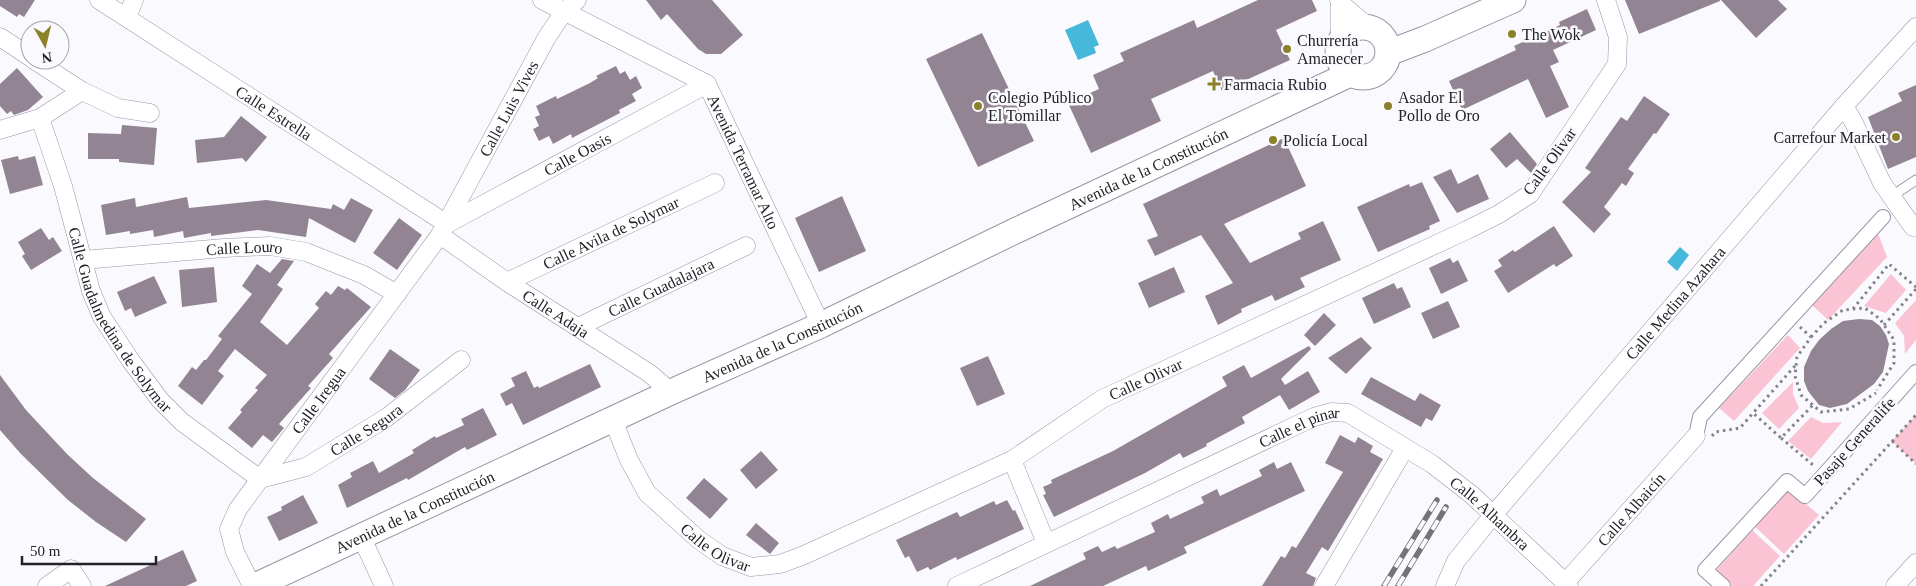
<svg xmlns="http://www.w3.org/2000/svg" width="1916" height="586" viewBox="0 0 1916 586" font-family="Georgia,serif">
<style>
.green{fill:#fac4d4}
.water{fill:#46b8d9}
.building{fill:#928493}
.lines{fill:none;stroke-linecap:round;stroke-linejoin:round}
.service-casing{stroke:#9795a7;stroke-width:11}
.pedestrian-casing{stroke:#9795a7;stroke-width:16}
.minor-casing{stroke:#9795a7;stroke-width:19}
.secondary-casing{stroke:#9795a7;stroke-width:27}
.path{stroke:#848389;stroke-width:3;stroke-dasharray:2.5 4;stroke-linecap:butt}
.service{stroke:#fff;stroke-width:9}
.pedestrian{stroke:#fff;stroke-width:14}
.minor{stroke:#fff;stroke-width:18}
.secondary{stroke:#fff;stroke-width:25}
.rail-casing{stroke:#737379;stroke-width:5.5}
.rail{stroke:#fafafe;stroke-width:4;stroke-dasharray:11;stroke-linecap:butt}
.poi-dot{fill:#8b8128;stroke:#fafafe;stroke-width:2}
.labels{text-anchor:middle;stroke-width:5;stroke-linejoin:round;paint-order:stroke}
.poi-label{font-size:16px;fill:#232229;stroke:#fafafe;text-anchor:start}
.street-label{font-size:16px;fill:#232229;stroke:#fafafe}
</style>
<rect width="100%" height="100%" fill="#fafafe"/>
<path class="green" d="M 1878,233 L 1887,257 L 1828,320 L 1812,305 Z
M 1891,274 L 1906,290 L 1886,313 L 1864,306 Z
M 1916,300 L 1916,340 L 1905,354 L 1904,336 L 1895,323 Z
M 1788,335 L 1800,348 L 1734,421 L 1719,408 Z
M 1793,382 L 1793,394 L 1799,408 L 1779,429 L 1762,413 Z
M 1916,415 L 1916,464 L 1892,441 Z
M 1811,417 L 1823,423 L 1842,422 L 1811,459 L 1788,441 Z
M 1788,488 L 1819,515 L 1784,554 L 1753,525 Z
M 1752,530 L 1780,556 L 1753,586 L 1732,586 L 1716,571 Z"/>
<path class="water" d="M 1088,20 L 1099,45 L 1094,47 L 1096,53 L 1078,60 L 1065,30 Z
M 1680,247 L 1689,255 L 1677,271 L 1667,262 Z"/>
<path class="building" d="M 0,0 L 35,0 L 24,17 L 19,14 L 17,17 L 0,6 Z
M 646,0 L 712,0 L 743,35 L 721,54 L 706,54 L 698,49 L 667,14 L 661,20 Z
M 1258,0 L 1312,0 L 1317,11 L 1276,30 L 1290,60 L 1222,91 L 1213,71 L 1151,99 L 1161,121 L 1091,153 L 1068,103 L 1099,89 L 1093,75 L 1124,61 L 1120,53 L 1194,20 L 1197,28 Z
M 1625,0 L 1720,0 L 1720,1 L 1639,34 Z
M 1721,0 L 1778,0 L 1787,9 L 1756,38 Z
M 1587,9 L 1596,30 L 1553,50 L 1559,62 L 1550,66 L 1569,107 L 1546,118 L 1528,79 L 1462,110 L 1449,81 L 1516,50 L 1514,46 L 1560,25 L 1559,22 Z
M 982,33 L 1034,141 L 978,167 L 926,59 Z
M 616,66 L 620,74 L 625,71 L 630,80 L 636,76 L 642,88 L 632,94 L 636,101 L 619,110 L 620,113 L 572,138 L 571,134 L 553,144 L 549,136 L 539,141 L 533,129 L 539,126 L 535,117 L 540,115 L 536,106 L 556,96 L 557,99 L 590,83 L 598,78 L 596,76 Z
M 17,68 L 43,97 L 28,110 L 14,115 L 11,111 L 7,114 L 0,106 L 0,84 Z
M 1916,85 L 1916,157 L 1888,169 L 1868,117 L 1902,101 L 1898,93 Z
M 1644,96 L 1670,114 L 1656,134 L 1654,133 L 1628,169 L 1634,173 L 1626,186 L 1622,183 L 1604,207 L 1611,214 L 1594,233 L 1562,202 L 1591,172 L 1585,168 L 1621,117 L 1627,121 Z
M 241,116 L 267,137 L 246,162 L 242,158 L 197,163 L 195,140 L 224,137 Z
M 122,125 L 157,128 L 154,165 L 119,162 L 119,159 L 88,159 L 88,133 L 121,134 Z
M 1510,132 L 1537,164 L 1531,173 L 1517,159 L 1506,168 L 1490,149 Z
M 1284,138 L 1306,186 L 1224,224 L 1250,263 L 1301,239 L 1298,233 L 1323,221 L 1341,260 L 1300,278 L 1305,287 L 1275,301 L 1272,295 L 1241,309 L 1242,312 L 1218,325 L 1205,296 L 1233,283 L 1201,235 L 1155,256 L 1147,240 L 1158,236 L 1143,204 Z
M 18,156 L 19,160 L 35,156 L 43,185 L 10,194 L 1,160 Z
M 1451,169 L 1458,184 L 1478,174 L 1489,199 L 1457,213 L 1433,177 Z
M 1422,182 L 1440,221 L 1429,226 L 1430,229 L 1378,252 L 1357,207 L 1409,184 L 1410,187 Z
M 842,196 L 866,251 L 819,272 L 795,218 Z
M 187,197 L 189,208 L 266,200 L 331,209 L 333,204 L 344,210 L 351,198 L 373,210 L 355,243 L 309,218 L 306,237 L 258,230 L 211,236 L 211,233 L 184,238 L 183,231 L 154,237 L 153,230 L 130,234 L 130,231 L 106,235 L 101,205 L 135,198 L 136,207 Z
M 399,218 L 422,235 L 397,270 L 373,253 Z
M 1554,226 L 1573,256 L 1556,267 L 1554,264 L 1508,293 L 1494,271 L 1502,266 L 1498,260 L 1513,250 L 1515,252 Z
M 41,228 L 49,240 L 53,237 L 62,251 L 31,270 L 22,256 L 25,254 L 18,242 Z
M 1450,258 L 1453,263 L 1458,260 L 1468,281 L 1441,294 L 1429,268 Z
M 282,259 L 294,261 L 277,285 L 283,289 L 260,322 L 287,345 L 319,308 L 315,304 L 326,291 L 331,295 L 338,286 L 345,290 L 347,288 L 371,307 L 329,354 L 333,358 L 308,386 L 311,388 L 279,424 L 284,428 L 272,442 L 263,435 L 252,448 L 228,428 L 242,412 L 240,410 L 258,390 L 255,388 L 267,375 L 235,349 L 218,371 L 224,376 L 202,405 L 178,386 L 192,367 L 196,370 L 204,360 L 206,360 L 222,339 L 218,336 L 252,294 L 242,286 L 257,264 L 270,273 Z
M 214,267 L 217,302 L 182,307 L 179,270 Z
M 1174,267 L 1185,292 L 1149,308 L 1138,283 Z
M 154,276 L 167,303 L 135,317 L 131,308 L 125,311 L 117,292 Z
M 1394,283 L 1397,289 L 1402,287 L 1411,307 L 1374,324 L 1362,298 Z
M 1448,301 L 1460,327 L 1433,339 L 1421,313 Z
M 1324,313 L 1336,325 L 1315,346 L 1304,335 Z
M 1859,319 L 1872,320 L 1880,326 L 1886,335 L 1889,344 L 1883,372 L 1874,384 L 1847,404 L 1830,408 L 1819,405 L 1808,391 L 1804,381 L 1804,367 L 1811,351 L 1819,340 L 1831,329 L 1843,321 Z
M 1361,337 L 1372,348 L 1346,374 L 1328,358 Z
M 1309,346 L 1311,349 L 1281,379 L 1285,385 L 1308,371 L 1320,392 L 1289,410 L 1280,395 L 1242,417 L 1245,423 L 1206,444 L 1207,446 L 1183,458 L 1180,453 L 1145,473 L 1054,517 L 1043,495 L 1046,494 L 1043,487 L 1052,483 L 1051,480 L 1113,451 L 1227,386 L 1222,377 L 1244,365 L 1251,378 Z
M 390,349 L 420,370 L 405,390 L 395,398 L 369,379 Z
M 988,356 L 1005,394 L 977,406 L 960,368 Z
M 590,364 L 601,387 L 523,425 L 512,403 L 506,406 L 500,394 L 515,386 L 511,378 L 526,371 L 534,388 L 538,386 L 539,388 Z
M 0,375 L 26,410 L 67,454 L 93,478 L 146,519 L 126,542 L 96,522 L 68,500 L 21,454 L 0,430 Z
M 1371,377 L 1415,401 L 1420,393 L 1441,405 L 1432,421 L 1426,418 L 1421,427 L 1361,394 Z
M 483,408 L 497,435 L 467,450 L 465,447 L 408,480 L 407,478 L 347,508 L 338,485 L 352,477 L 350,473 L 373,461 L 379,473 L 414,453 L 412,450 L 435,436 L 436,438 L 464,425 L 461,419 Z
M 1340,435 L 1355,443 L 1358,437 L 1373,446 L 1370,452 L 1383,459 L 1328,551 L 1322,547 L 1306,573 L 1316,578 L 1313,586 L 1262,586 L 1281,556 L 1285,558 L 1292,546 L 1296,548 L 1343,472 L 1325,463 Z
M 761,451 L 778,470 L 756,489 L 740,470 Z
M 1274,462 L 1277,469 L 1291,462 L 1305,491 L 1184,547 L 1187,553 L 1148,571 L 1146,566 L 1103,586 L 1030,586 L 1086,559 L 1083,553 L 1098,546 L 1102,552 L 1115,546 L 1117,549 L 1155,532 L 1151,523 L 1168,514 L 1170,519 L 1204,503 L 1201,497 L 1217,489 L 1220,496 L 1262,476 L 1259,470 Z
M 704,478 L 728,499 L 710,519 L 686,498 Z
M 303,495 L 318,523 L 279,541 L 267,517 L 282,510 L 281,507 Z
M 1007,500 L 1013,511 L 1015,510 L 1024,529 L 957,560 L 956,557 L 930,570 L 928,567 L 917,572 L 909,556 L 905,558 L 896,540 L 957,512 L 960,517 L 994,501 L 996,505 Z
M 756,523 L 779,543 L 770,554 L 746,535 Z
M 183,550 L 197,581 L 186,586 L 105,586 Z"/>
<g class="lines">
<defs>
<path id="service" d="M 1892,196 L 1916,180"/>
<path id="pedestrian" d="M 1696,436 L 1700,417 L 1883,217
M 1723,586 L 1705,570 L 1787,481 L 1805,496 L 1916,372"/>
<g id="minor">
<path id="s1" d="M 99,0 L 447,224"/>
<path id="s2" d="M 542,0 L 707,84 L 821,325"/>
<path d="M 1339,0 L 1340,3 L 1340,42"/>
<path d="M 1340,3 L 1371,29"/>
<path d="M 127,17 L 134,0"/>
<path d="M 0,37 L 30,57"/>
<path d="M 34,60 L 82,91 L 118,108 L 150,113"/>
<path d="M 1844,106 L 1853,121 L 1882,183 L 1913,227"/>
<path id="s3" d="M 40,118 L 63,186 L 91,291 L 102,317 L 131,361 L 160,400 L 182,422 L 260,479 L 306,467 L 386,418 L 461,360"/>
<path d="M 0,130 L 40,118 L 82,91"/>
<path id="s4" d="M 447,224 L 707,84"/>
<path id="s5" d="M 440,235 L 507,282 L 649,373 L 671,392"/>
<path id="s6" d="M 83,260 L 224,248 L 270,246 L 306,252 L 364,275 L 397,294"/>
<path id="s7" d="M 507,282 L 715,183"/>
<path id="s8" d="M 578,327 L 746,246"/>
<path id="s9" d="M 613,420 L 629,460 L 647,493 L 699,540 L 722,556 L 751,567 L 780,564 L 802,556 L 1012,460 L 1102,399 L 1467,230 L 1499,214 L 1530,194 L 1617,64 L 1618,37 L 1606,0"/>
<path d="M 1012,460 L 1046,543"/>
<path d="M 361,536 L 384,586"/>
<path id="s10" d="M 1565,583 L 1696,436"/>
<path d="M 47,586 L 71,569 L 82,586"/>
<path id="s11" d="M 252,586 L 235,552 L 229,529 L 238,509 L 440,235 L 547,37 L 564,12 L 577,0"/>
<path id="s12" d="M 957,586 L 1314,417 L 1332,412 L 1348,413 L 1432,464 L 1472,495 L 1569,586"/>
<path d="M 1324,586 L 1405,448"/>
<path id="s13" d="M 1445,586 L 1456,561 L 1494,514 L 1844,106 L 1916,27"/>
<path d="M 1895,586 L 1916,563"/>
</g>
<g id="secondary">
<circle cx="1363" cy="52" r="25"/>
<path d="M 1388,53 L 1425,39 L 1513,0"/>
<path id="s14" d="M 255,586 L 671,392 L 821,325 L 1015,231 L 1350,74"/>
</g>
</defs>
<use href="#service" class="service-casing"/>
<use href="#pedestrian" class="pedestrian-casing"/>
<use href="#minor" class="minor-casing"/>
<use href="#secondary" class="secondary-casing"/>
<path class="path" d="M 1853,309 L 1889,264 L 1916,287
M 1884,325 L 1916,289
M 1800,327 L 1811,337 L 1797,357 L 1795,376 L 1801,395 L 1821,412 L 1849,409 L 1876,393
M 1811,337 L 1824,323 L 1843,310 L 1865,308 L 1880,319 L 1894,340 L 1894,363 L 1877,390
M 1795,366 L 1753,413 L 1781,438 L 1813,405
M 1712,436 L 1715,432 L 1740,428 L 1753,413
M 1781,438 L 1813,465
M 1892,441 L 1916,464
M 1761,586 L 1916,415"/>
<use href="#service" class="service"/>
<use href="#pedestrian" class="pedestrian"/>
<use href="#minor" class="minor"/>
<use href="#secondary" class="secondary"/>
<defs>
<path id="rail" d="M 1384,586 L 1437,500
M 1398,586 L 1446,507"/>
</defs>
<use href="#rail" class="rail-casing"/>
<use href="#rail" class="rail"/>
</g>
<g class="poi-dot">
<circle cx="1512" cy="34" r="5"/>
<circle cx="1287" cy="49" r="5"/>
<path d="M1211.5 76.5h5v5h5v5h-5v5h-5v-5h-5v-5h5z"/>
<circle cx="978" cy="106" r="5"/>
<circle cx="1388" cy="106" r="5"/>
<circle cx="1896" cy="137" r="5"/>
<circle cx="1273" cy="140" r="5"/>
</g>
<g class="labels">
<g class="poi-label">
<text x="1522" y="40">The Wok</text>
<text x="1297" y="46">Churrería<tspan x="1297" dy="18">Amanecer</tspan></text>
<text x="1224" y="90">Farmacia Rubio</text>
<text x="988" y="103">Colegio Público<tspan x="988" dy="18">El Tomillar</tspan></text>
<text x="1398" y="103">Asador El<tspan x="1398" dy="18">Pollo de Oro</tspan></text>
<text x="1886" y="143" text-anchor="end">Carrefour Market</text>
<text x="1283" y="146">Policía Local</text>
</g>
<g class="street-label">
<text dy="6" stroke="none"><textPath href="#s11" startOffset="568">Calle Luis Vives</textPath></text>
<text dy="6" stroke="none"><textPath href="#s1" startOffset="208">Calle Estrella</textPath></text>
<text dy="6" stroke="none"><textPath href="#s4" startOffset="148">Calle Oasis</textPath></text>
<text transform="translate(1549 161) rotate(-54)" y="6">Calle Olivar</text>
<text dy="6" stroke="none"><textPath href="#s2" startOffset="271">Avenida Terramar Alto</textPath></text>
<text dy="6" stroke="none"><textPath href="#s14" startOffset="986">Avenida de la Constitución</textPath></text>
<text dy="6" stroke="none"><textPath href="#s7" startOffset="115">Calle Avila de Solymar</textPath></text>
<text dy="6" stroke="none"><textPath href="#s6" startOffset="162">Calle Louro</textPath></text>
<text dy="6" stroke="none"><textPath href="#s8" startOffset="92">Calle Guadalajara</textPath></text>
<text dy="6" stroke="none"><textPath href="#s13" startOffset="366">Calle Medina Azahara</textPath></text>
<text dy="6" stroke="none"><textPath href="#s5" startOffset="140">Calle Adaja</textPath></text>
<text dy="6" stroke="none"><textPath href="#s3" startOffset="219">Calle Guadalmedina de Solymar</textPath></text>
<text dy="6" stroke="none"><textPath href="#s14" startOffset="581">Avenida de la Constitución</textPath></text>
<text dy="6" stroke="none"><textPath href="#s9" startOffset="650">Calle Olivar</textPath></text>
<text dy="6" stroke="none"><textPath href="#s11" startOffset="219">Calle Iregua</textPath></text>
<text dy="6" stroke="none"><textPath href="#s3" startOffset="556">Calle Segura</textPath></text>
<text dy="6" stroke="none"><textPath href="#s12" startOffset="378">Calle el pinar</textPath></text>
<text transform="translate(1854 441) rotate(-48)" y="6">Pasaje Generalife</text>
<text dy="6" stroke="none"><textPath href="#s10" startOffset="99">Calle Albaicín</textPath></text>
<text dy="6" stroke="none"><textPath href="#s14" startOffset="176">Avenida de la Constitución</textPath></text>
<text dy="6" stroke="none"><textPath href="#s12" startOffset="604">Calle Alhambra</textPath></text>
<text dy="6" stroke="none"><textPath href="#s9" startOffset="169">Calle Olivar</textPath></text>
</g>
</g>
<g transform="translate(45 45) rotate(172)"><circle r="24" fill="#fafafe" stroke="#a4a4a9"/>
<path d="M0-4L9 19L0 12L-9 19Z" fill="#8b8128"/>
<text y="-8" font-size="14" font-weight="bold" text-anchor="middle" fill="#232229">N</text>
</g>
<path d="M22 556v8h134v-8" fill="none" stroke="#232229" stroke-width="2.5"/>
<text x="30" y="556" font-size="15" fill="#232229" stroke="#fafafe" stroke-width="4" paint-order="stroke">50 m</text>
</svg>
